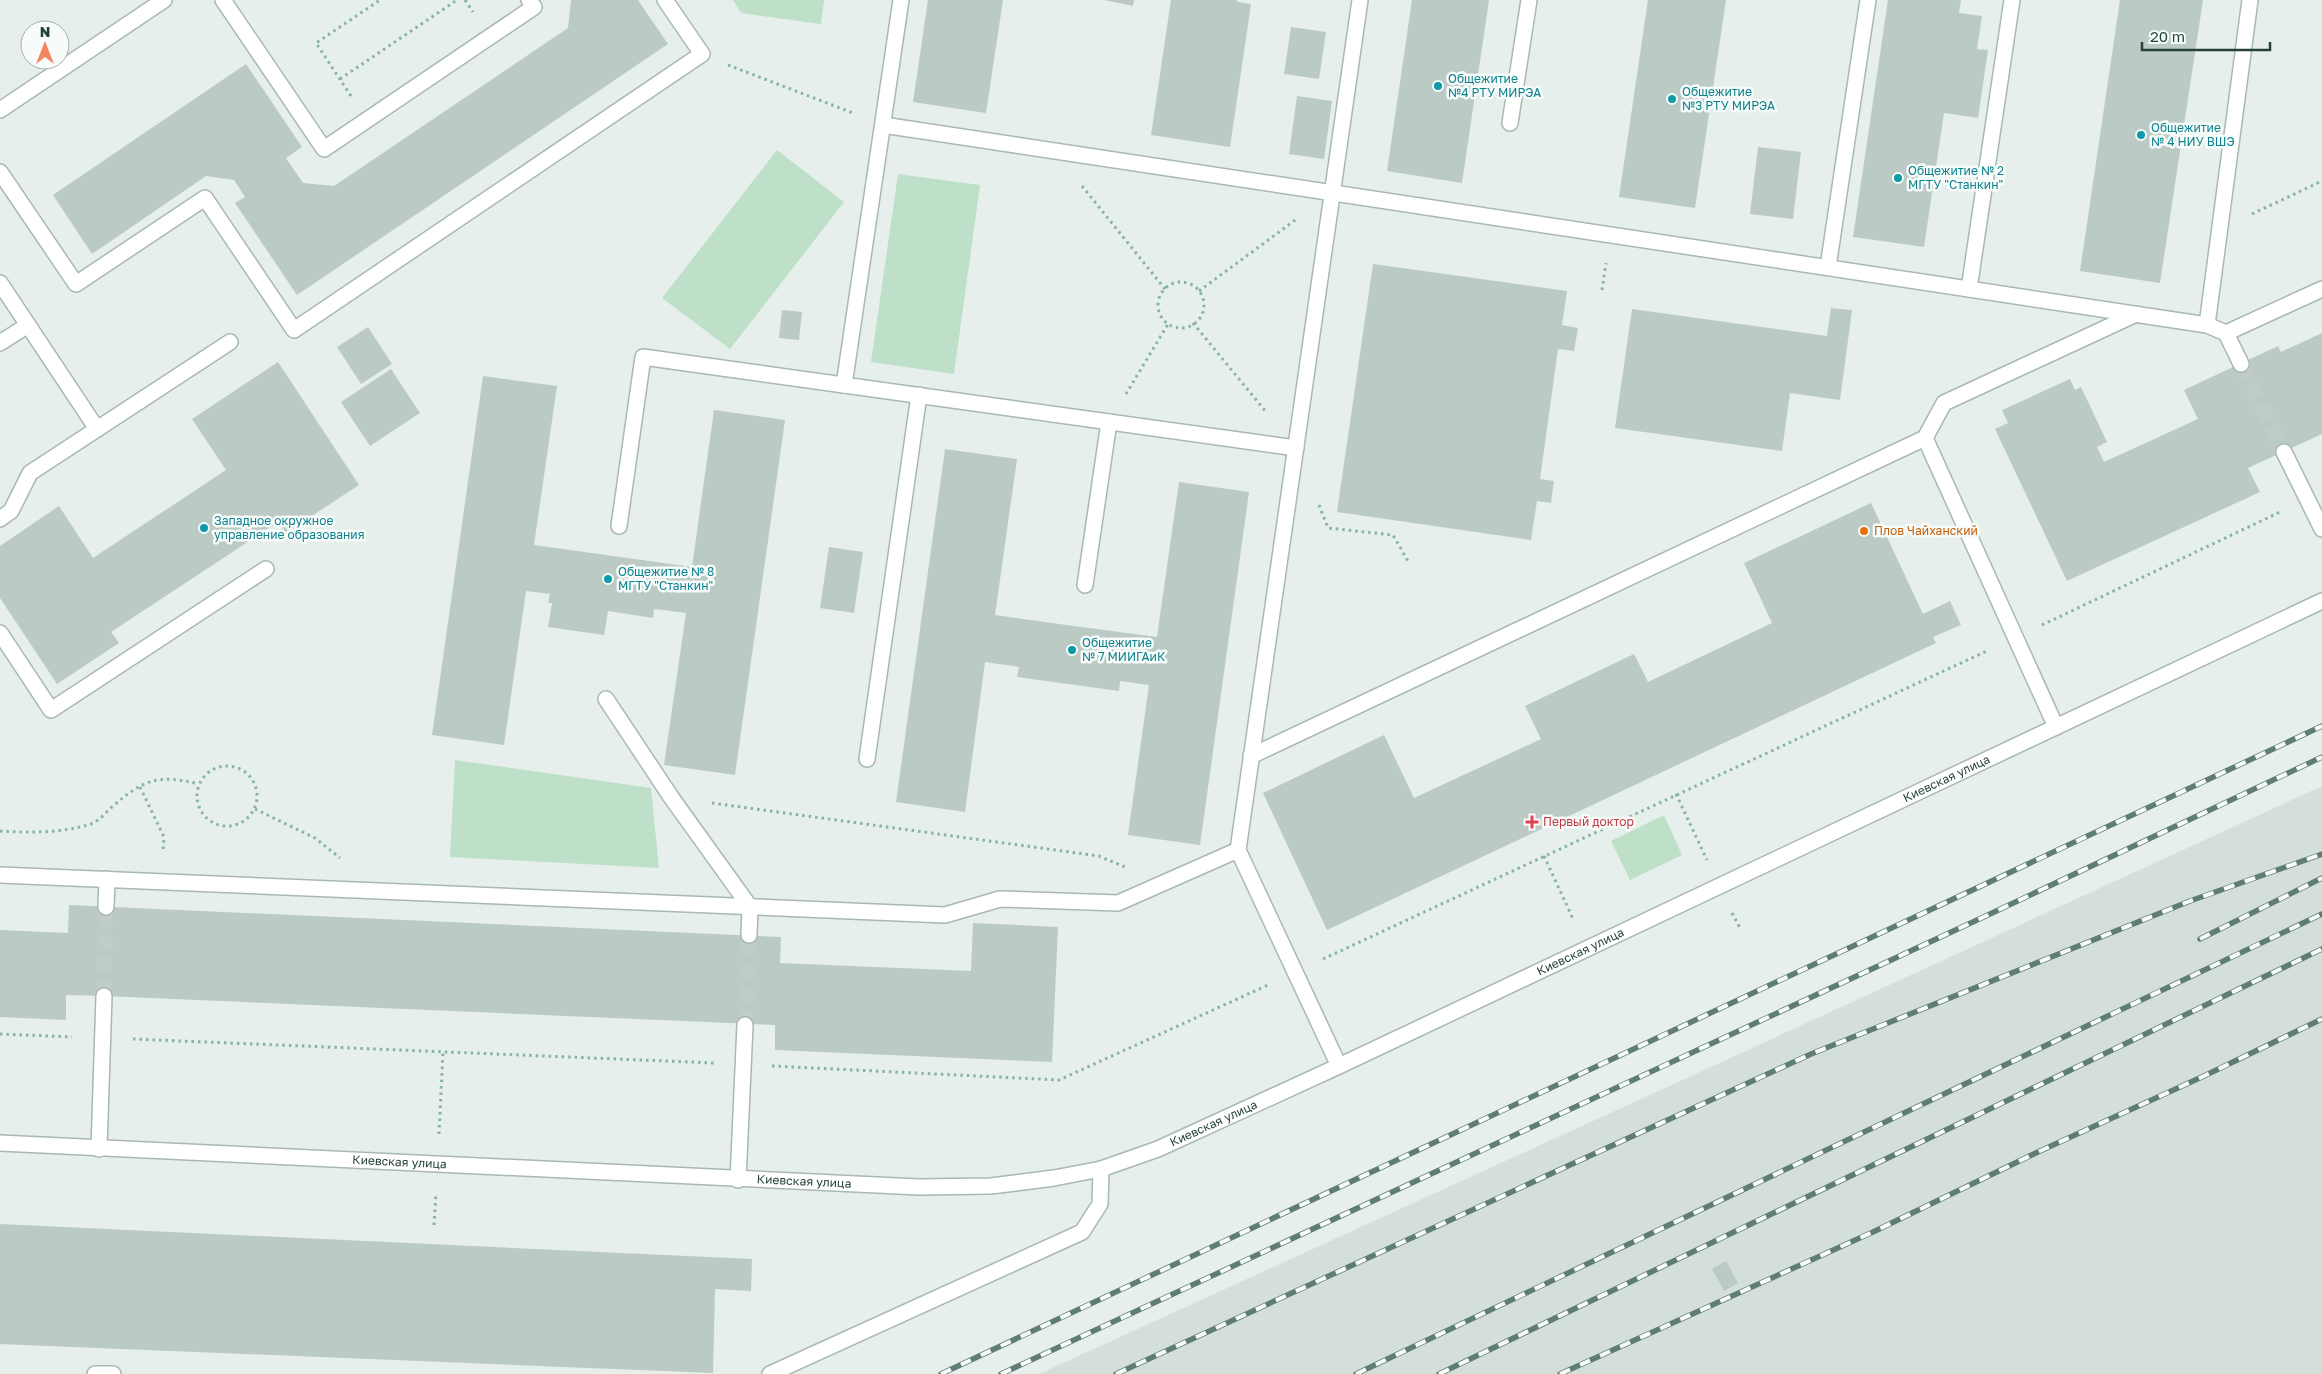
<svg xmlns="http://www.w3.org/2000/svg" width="2322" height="1374" viewBox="0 0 2322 1374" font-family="'Golos Text',sans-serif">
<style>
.built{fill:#d4dfda}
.green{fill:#bfe0c8}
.building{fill:#bbcac4}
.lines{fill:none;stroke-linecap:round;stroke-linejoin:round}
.minor-tunnel{stroke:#bfccc8;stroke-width:15;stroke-dasharray:15 8;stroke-linecap:butt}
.minor-casing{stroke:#a8b8b2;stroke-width:18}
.path{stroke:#86b3a5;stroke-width:3;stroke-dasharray:2.5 4;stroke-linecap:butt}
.minor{stroke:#fff;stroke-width:15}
.rail-casing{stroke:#5f7d75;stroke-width:5.5}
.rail{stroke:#f7fbf9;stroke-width:4;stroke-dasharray:11;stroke-linecap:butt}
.culture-dot{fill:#0f9aa8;stroke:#f7fbf9;stroke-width:2}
.food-dot{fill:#e8710a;stroke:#f7fbf9;stroke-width:2}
.health-dot{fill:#e0444e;stroke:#f7fbf9;stroke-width:2}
.labels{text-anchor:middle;stroke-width:5;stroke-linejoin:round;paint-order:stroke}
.culture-label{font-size:12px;fill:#0d838f;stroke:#f7fbf9;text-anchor:start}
.food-label{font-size:12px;fill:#c56008;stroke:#f7fbf9;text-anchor:start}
.street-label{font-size:12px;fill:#24423a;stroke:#f7fbf9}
.health-label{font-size:12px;fill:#be3a42;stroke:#f7fbf9;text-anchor:start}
</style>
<rect width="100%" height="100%" fill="#e6efeb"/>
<path class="built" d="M 2322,786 L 2322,1374 L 1039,1374 L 1676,1083 Z"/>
<path class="green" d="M 733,0 L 824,0 L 821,24 L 741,13 Z
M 777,150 L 844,202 L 730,349 L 662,298 Z
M 898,174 L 980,185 L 954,374 L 871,362 Z
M 455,760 L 651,788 L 659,868 L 450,857 Z
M 1664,815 L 1682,855 L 1630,880 L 1611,841 Z"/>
<path class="building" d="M 571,0 L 638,0 L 668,44 L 297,295 L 235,203 L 245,197 L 234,180 L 206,176 L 92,254 L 53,195 L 246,64 L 302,147 L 286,158 L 303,183 L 334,186 L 568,28 Z
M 928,0 L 1003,0 L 986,113 L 913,102 Z
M 1104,0 L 1134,0 L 1133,6 Z
M 1171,0 L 1237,0 L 1237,2 L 1251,4 L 1230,147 L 1151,135 Z
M 1412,0 L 1489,0 L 1462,183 L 1387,171 Z
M 1648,0 L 1726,0 L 1695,208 L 1619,197 Z
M 1888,0 L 1961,0 L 1959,13 L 1982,16 L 1977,49 L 1988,50 L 1978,118 L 1944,113 L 1924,247 L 1853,237 Z
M 2120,0 L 2203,0 L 2160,283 L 2080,271 Z
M 1291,27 L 1326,32 L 1319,79 L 1284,74 Z
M 1297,96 L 1332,101 L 1324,159 L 1289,154 Z
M 1758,147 L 1801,152 L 1793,219 L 1750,214 Z
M 1373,264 L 1567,291 L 1562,325 L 1578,328 L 1574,351 L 1558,349 L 1540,479 L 1554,481 L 1551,503 L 1537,501 L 1531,540 L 1337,512 Z
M 1831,308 L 1852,310 L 1840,400 L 1790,393 L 1782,451 L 1615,428 L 1632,309 L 1827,336 Z
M 782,310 L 802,312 L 799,340 L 779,338 Z
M 368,327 L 392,364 L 361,384 L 337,347 Z
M 2322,333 L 2322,434 L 2248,468 L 2260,492 L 2067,581 L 1995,429 L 2008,423 L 2002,410 L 2070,379 L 2075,390 L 2081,387 L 2107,442 L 2097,447 L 2104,462 L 2198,419 L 2184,390 L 2278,346 L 2281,352 Z
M 278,362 L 359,485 L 286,533 L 278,522 L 111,632 L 119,643 L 57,684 L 0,598 L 0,546 L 59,506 L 93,558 L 226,470 L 192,419 Z
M 391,369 L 420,413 L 370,446 L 341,402 Z
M 483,376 L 557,386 L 534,545 L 692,567 L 714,410 L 785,420 L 735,775 L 664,765 L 686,613 L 654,609 L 653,618 L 608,611 L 604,635 L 548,627 L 552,603 L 548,603 L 550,594 L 526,591 L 504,745 L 432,735 Z
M 945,449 L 1017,459 L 995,615 L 1074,626 L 1157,637 L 1179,482 L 1249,492 L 1200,845 L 1128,835 L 1149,685 L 1120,681 L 1119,691 L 1017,677 L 1019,667 L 985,662 L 965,812 L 896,802 Z
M 1871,503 L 1923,614 L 1950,601 L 1961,625 L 1933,637 L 1936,643 L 1327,930 L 1263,793 L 1384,735 L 1414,798 L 1541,739 L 1525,706 L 1634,654 L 1648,682 L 1772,623 L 1744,563 Z
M 829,547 L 863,552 L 854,613 L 820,608 Z
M 69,905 L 781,937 L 780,963 L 971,971 L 973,923 L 1058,927 L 1052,1062 L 775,1050 L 775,1025 L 104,996 L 66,995 L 66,1020 L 0,1017 L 0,930 L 68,933 Z
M 0,1224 L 752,1259 L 751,1291 L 715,1289 L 713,1373 L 0,1344 Z
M 1726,1261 L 1738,1283 L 1724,1291 L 1712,1269 Z"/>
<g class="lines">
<path class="minor-tunnel" d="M 2241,364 L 2284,452
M 104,996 L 106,907
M 745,1025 L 749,935"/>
<defs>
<g id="minor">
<path d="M 223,0 L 324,149 L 534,7 L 529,0"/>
<path d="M 0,110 L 164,0"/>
<path d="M 1510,123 L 1529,0"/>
<path d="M 883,125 L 2207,325 L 2226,333 L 2241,364"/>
<path d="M 0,172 L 76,284 L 205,198 L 294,330 L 702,54 L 665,0"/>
<path d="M 1828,267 L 1868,0"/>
<path d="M 0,283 L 97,429"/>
<path d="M 1969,289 L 2012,0"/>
<path d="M 2207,325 L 2250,0"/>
<path d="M 2226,333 L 2322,289"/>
<path d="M 0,343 L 28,325"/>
<path d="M 844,385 L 901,0"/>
<path d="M 1925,438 L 2056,727"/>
<path d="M 2284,452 L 2322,529"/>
<path d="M 0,519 L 11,511 L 30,473 L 230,342"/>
<path d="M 619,526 L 643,357 L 1296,448"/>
<path d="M 1085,585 L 1109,422"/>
<path d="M 0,633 L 51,710 L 266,569"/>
<path d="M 606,699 L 671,797 L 750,907 L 749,935"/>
<path d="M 1251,756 L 1925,438 L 1944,403 L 2136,314"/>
<path d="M 867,759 L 919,395"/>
<path d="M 0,875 L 945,915 L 1000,899 L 1118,903 L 1238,850"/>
<path d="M 106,907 L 107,879"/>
<path d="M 1339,1066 L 1238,850 L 1360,0"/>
<path id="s1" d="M 0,1143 L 919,1187 L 991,1186 L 1054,1178 L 1101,1169 L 1158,1149 L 1339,1066 L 2322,601"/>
<path d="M 99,1149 L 104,996"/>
<path d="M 738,1180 L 745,1025"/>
<path d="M 95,1374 L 113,1374"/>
<path d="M 770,1374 L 1082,1232 L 1100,1204 L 1101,1169"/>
</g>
</defs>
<use href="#minor" class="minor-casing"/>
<path class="path" d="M 465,0 L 473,12
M 728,65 L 853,113
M 340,79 L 457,0
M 351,96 L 316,43 L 380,0
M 1082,186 L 1165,289
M 2252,214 L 2322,181
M1158 305a23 23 0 1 1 46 0a23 23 0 1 1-46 0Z
M 1602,290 L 1606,263
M 1199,291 L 1298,218
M 1193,323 L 1267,413
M 1126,394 L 1168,324
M 1319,505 L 1328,528 L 1393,535 L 1409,563
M 2042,625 L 2280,512
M197 796a30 30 0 1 1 60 0a30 30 0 1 1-60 0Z
M 140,787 L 164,837 L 163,851
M 1676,794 L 1707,860
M 712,803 L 1099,856 L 1125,867
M 255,809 L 315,838 L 340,858
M 0,831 C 30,833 63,833 91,824 C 99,821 106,812 112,807 C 144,779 158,774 199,784
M 1544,856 L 1574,921
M 1732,913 L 1740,928
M 1323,959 L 1989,650
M 0,1034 L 72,1037
M 133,1039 L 714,1063
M 772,1066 L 1059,1080 L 1268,985
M 439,1134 L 443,1052
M 434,1225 L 436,1193"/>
<use href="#minor" class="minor"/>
<defs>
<path id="rail" d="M 2200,939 L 2322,878
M 941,1374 L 2322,726
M 1001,1374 L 1990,914 L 2322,757
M 1116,1374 L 1811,1054 L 2190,901 L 2322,854
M 1356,1374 L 2322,914
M 1439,1374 L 2322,949
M 1560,1374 L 1873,1232 L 2040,1151 L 2204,1076 L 2322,1019"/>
</defs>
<use href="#rail" class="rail-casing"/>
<use href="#rail" class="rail"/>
</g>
<g class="culture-dot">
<circle cx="1438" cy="86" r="5"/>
<circle cx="1672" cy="99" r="5"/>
<circle cx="2141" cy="135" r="5"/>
<circle cx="1898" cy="178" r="5"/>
<circle cx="204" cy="528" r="5"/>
<circle cx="608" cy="579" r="5"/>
<circle cx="1072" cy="650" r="5"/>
</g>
<circle class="food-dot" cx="1864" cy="531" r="5"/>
<path class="health-dot" d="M1529.5 814.5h5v5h5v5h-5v5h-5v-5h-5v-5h5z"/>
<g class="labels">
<g class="culture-label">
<text x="1448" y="83">Общежитие<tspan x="1448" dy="14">№4 РТУ МИРЭА</tspan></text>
<text x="1682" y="96">Общежитие<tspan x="1682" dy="14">№3 РТУ МИРЭА</tspan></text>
<text x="2151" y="132">Общежитие<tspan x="2151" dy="14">№ 4 НИУ ВШЭ</tspan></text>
<text x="1908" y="175">Общежитие № 2<tspan x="1908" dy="14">МГТУ "Станкин"</tspan></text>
<text x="214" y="525">Западное окружное<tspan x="214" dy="14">управление образования</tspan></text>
<text x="618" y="576">Общежитие № 8<tspan x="618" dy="14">МГТУ "Станкин"</tspan></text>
<text x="1082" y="647">Общежитие<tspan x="1082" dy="14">№ 7 МИИГАиК</tspan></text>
</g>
<g class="food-label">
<text x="1874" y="535">Плов Чайханский</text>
</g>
<g class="street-label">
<text dy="4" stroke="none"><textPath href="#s1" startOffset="2035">Киевская улица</textPath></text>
<text dy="4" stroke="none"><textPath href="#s1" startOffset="1630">Киевская улица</textPath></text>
<text dy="4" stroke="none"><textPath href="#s1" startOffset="1225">Киевская улица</textPath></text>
<text dy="4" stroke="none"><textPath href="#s1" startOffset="400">Киевская улица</textPath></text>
<text dy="4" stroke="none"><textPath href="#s1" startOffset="805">Киевская улица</textPath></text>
</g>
<g class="health-label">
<text x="1543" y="826">Первый доктор</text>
</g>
</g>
<g transform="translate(45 45)"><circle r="24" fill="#f7fbf9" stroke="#a3b1ad"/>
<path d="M0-4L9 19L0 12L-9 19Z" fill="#f4845f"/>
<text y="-8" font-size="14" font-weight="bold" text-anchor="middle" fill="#24423a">N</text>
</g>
<path d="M2142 42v8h128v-8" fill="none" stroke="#24423a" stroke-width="2.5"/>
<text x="2150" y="42" font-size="15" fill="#24423a" stroke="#f7fbf9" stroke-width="4" paint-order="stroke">20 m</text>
</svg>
